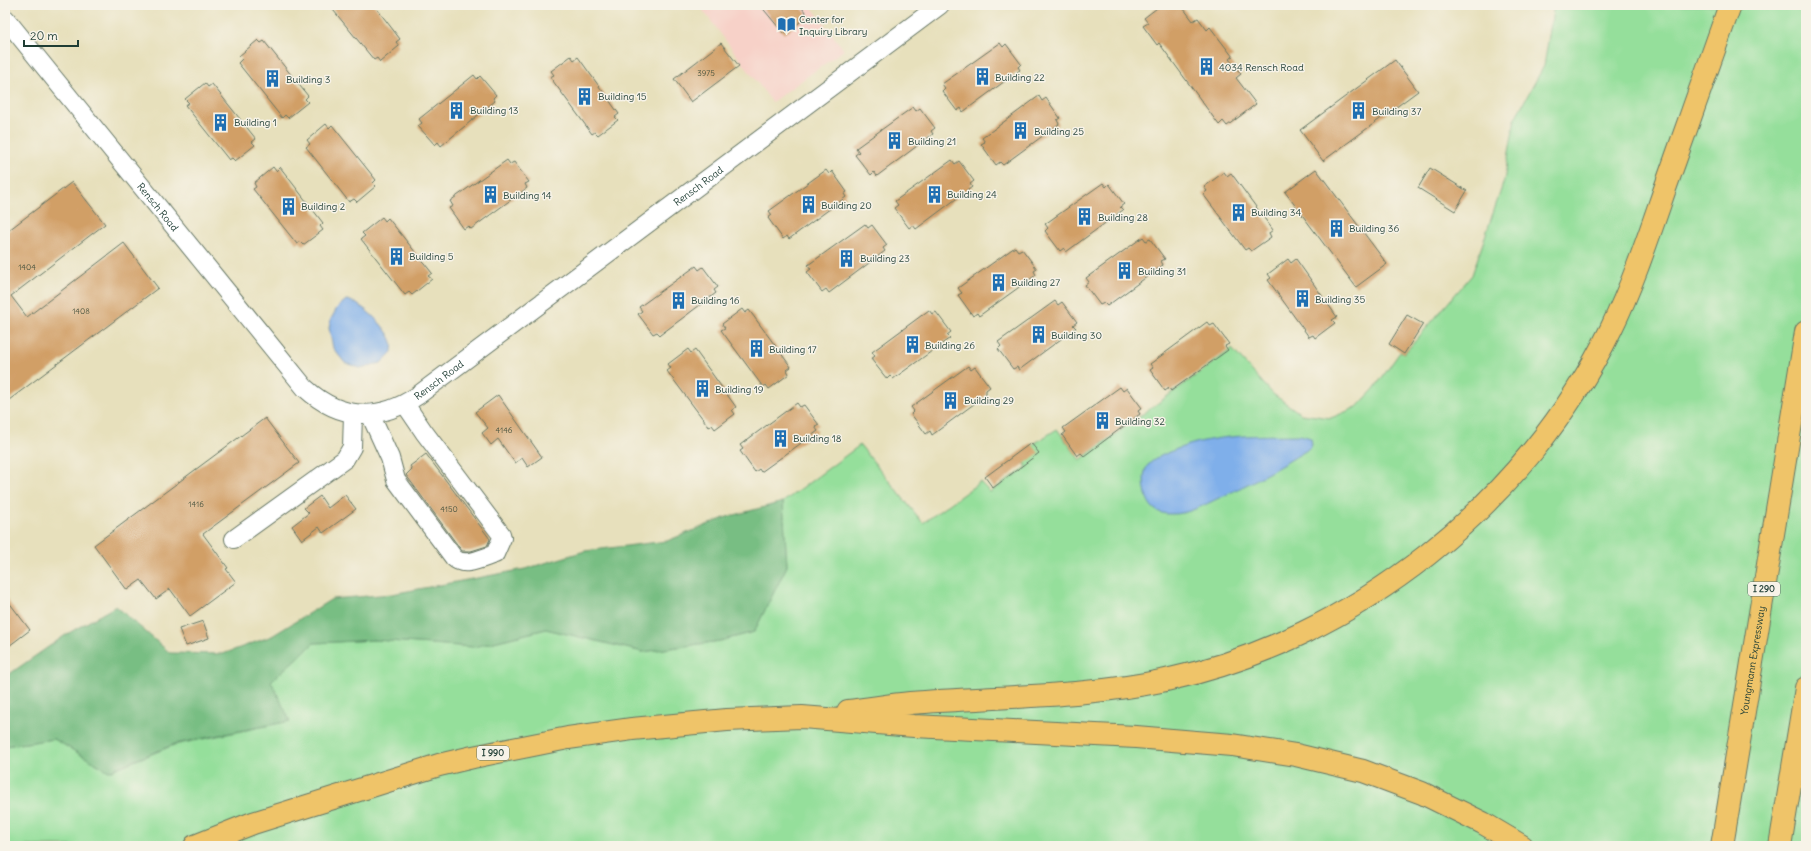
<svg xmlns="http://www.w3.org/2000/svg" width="1811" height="851" viewBox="0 0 1811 851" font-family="Delius,sans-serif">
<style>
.built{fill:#f7d1c8}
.green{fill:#95df9b;stroke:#5a8e68}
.forest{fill:#78be83;stroke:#4c7e5c}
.water{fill:#7fafea;stroke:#4f768f}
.building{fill:#d19f66}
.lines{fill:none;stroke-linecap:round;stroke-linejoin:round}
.minor-casing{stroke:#657664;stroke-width:20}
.highway-casing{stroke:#657664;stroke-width:24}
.minor{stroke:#fff;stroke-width:18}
.highway{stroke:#efc469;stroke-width:22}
.labels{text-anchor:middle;stroke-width:3;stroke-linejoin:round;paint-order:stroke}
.number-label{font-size:8px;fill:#4c5640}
.shield{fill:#f7f3e8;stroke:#60746a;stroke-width:1}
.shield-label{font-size:9px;font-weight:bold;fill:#1f3d34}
.poi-label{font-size:10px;fill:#1f3d34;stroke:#f7f3e8;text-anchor:start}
.street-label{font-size:10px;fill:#1f3d34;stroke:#f7f3e8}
</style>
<rect width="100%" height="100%" fill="#f7f3e8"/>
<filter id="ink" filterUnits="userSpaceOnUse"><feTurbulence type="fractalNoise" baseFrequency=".025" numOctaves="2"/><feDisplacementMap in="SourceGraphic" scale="8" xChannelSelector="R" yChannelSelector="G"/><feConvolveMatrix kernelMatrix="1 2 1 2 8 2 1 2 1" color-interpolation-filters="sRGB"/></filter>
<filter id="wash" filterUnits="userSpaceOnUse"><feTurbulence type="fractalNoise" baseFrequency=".012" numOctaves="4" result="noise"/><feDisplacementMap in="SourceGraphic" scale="16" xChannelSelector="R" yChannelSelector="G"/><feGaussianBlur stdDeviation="0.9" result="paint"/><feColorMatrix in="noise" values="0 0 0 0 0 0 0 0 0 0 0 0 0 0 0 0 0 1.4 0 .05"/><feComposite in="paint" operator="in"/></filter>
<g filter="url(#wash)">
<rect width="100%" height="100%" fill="#e7e0bc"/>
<path class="built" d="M 699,5 L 810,5 L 844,50 L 772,102 Z"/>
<path class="green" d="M 1554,5 L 1806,5 L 1806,846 L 5,846 L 5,746 L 54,739 L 109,771 L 174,745 L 290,721 L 270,681 L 314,643 L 377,640 L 474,647 L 546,629 L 643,652 L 720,641 L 754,632 L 787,566 L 783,502 L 860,445 L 923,523 L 980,482 L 990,492 L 1027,467 L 1018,454 L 1057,429 L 1080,460 L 1232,349 L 1273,394 L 1301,414 L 1331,418 L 1357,407 L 1374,389 L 1400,352 L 1404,354 L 1472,275 L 1504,181 L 1515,118 L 1544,66 Z"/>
<path class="forest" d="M 783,502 L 787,566 L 754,632 L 720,641 L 643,652 L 546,629 L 474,647 L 374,640 L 314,643 L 271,681 L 290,721 L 175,744 L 109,771 L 54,739 L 5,746 L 5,677 L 67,634 L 116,606 L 170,653 L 223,654 L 272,636 L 332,599 L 392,594 L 525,569 L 585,551 L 667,541 L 727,517 Z"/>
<path class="water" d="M 346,300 C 360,301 388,328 392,342 C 393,345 392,349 392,352 L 381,363 L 360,368 L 345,363 L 333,348 L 329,328 L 331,319 L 337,308 Z
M 1300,435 L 1311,438 L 1312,445 L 1307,450 C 1278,468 1250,484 1219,498 C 1204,505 1187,515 1170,514 C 1159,514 1151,509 1147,498 C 1144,490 1142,472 1148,465 C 1156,457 1167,453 1177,449 C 1219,433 1256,436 1300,435 Z"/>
<g id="blocks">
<path class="building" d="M 329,5 L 374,5 L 400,39 L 396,42 L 399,46 L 380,62 L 377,58 L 374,60 Z
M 760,5 L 800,5 L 808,16 L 784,34 Z
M 1161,5 L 1181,5 L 1193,21 L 1198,18 L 1207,30 L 1210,27 L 1233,57 L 1229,59 L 1241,74 L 1236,78 L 1256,104 L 1227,126 L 1223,121 L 1219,125 L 1159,43 L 1157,45 L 1143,26 L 1148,23 L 1144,18 Z
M 258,40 L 261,43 L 264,41 L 308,96 L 305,99 L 308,102 L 288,118 L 285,115 L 282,118 L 238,63 L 242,59 L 239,56 Z
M 721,43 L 739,66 L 691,102 L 674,79 Z
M 1000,43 L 1003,47 L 1006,44 L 1021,64 L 1018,67 L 1020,70 L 963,112 L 961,108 L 957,111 L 942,91 L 945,88 L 942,84 Z
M 571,56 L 574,60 L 578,57 L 619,114 L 615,117 L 618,120 L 598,135 L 595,132 L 592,134 L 550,77 L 554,75 L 551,71 Z
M 1395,60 L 1418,91 L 1323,161 L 1300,130 Z
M 474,75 L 477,79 L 480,76 L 496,95 L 493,98 L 495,101 L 441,146 L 438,142 L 435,145 L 418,126 L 422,123 L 419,119 Z
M 205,83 L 208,87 L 212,84 L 256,139 L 252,142 L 255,145 L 235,161 L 232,158 L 229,160 L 185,105 L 189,103 L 185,99 Z
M 1039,96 L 1042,101 L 1046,98 L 1060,118 L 1057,120 L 1059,124 L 1003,165 L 1000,162 L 996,165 L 981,144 L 985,142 L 982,138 Z
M 913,107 L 916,111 L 920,108 L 935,128 L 931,131 L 933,134 L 877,176 L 874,172 L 871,175 L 855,155 L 859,152 L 856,148 Z
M 326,124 L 329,128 L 332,125 L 376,180 L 373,183 L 376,186 L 357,202 L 354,199 L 349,202 L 306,147 L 310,144 L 307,140 Z
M 507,160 L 510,164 L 514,162 L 529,182 L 525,184 L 527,188 L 471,229 L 468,226 L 464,229 L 449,208 L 453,206 L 450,201 Z
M 952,160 L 955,164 L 959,161 L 974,181 L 970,184 L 972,187 L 916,229 L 913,225 L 909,228 L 894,208 L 898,205 L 895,201 Z
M 273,167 L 276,171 L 280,167 L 323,223 L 320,226 L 323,230 L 303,245 L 300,242 L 297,244 L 253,189 L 256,187 L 254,183 Z
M 1430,168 L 1467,191 L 1455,211 L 1418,188 Z
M 1316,169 L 1387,264 L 1356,287 L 1285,192 Z
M 826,170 L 829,174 L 832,171 L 847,192 L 844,194 L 846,197 L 789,239 L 787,236 L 783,239 L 768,218 L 772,215 L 769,211 Z
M 1224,172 L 1227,176 L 1231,173 L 1273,230 L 1269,233 L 1271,237 L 1251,251 L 1248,248 L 1245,250 L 1203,194 L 1207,191 L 1204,187 Z
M 72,182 L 105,224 L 11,296 L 27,317 L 124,243 L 158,288 L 5,403 L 5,233 Z
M 1103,183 L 1106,187 L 1109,184 L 1124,204 L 1120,207 L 1123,210 L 1066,252 L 1064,248 L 1060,251 L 1045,231 L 1048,228 L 1045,224 Z
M 382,217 L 385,221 L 388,218 L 432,273 L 428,276 L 432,279 L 412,295 L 409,292 L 405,295 L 361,239 L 365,236 L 362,233 Z
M 865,224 L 868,228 L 872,225 L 887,245 L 883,248 L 885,251 L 829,293 L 826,289 L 822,292 L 807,272 L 811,269 L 808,265 Z
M 1143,237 L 1146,241 L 1150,239 L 1165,259 L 1161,261 L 1163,265 L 1107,306 L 1104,303 L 1100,305 L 1085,285 L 1089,282 L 1086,278 Z
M 1015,247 L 1018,251 L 1022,249 L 1037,269 L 1034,271 L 1036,275 L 979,316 L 977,313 L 973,316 L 958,295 L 962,293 L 958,288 Z
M 1288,259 L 1291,263 L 1296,259 L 1337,317 L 1332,320 L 1335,323 L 1315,338 L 1313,335 L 1309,337 L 1268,280 L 1271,278 L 1268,274 Z
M 696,266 L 699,270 L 703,267 L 718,287 L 714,290 L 716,293 L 660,335 L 657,332 L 653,334 L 638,314 L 642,311 L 639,307 Z
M 1055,301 L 1058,305 L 1062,302 L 1077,322 L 1073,325 L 1076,328 L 1019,370 L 1017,367 L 1013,369 L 998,349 L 1001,346 L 998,342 Z
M 742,309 L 745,313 L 749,310 L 791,367 L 787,370 L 789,374 L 769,389 L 766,385 L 763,387 L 721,330 L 725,328 L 722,324 Z
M 929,310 L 932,314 L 936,312 L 951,332 L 947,335 L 950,338 L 893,379 L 890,376 L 887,379 L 871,359 L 875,356 L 872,352 Z
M 1407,315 L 1423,324 L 1404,354 L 1389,344 Z
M 1207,322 L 1210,326 L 1214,324 L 1229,344 L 1225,346 L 1228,350 L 1171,391 L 1169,388 L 1165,391 L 1150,370 L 1153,368 L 1150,364 Z
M 688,349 L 691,353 L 695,350 L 736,407 L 732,410 L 735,414 L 715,429 L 712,425 L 709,427 L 667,371 L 671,368 L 668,364 Z
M 968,366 L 971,370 L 975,367 L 990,387 L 986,390 L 986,395 L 932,435 L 930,431 L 926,434 L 911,414 L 914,411 L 911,407 Z
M 1120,387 L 1123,391 L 1127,388 L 1142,408 L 1138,411 L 1140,414 L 1084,456 L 1081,453 L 1077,456 L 1062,435 L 1066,432 L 1063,428 Z
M 498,395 L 542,457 L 528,467 L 522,458 L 515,463 L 498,439 L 491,445 L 482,433 L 488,428 L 475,412 Z
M 797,403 L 800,407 L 804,405 L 819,425 L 815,427 L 818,431 L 761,472 L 759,469 L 755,472 L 740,451 L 743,449 L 740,445 Z
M 265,418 L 299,463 L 203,534 L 228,568 L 226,569 L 236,582 L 190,616 L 170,589 L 156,599 L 141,580 L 127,590 L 94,545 Z
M 1031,443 L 1039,453 L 993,488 L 985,477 Z
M 426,454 L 490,539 L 487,546 L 471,551 L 462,551 L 406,475 L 412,469 L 410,466 Z
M 345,495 L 356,509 L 323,533 L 319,527 L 302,540 L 292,526 L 309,513 L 304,508 L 320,496 L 328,508 Z
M 5,597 L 30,630 L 5,649 Z
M 203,621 L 209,638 L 186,646 L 179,629 Z"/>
</g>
</g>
<g filter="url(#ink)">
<use href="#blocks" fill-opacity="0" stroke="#657664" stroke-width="1"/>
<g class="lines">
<defs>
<g id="minor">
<path id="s1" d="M 5,18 L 305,388 C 340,420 378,422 417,396 L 940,5"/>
<path d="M 370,414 L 390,458 L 396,480 L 454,558 C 464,568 482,558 495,554 L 502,538 L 501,534 L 424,432 L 405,404"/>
<path d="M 234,539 L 345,459 L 352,447 L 353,414"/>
</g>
<g id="highway">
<path d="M 848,711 C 868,709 889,705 910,703 C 996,696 1082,698 1166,680 C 1355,640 1527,502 1611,329 C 1634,282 1650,232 1667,183 C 1688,124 1709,64 1730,5"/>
<path d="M 195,846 L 253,823 L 439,765 L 473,757 L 568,738 L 632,729 L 727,720 L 802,717 L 914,726 L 1136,737 L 1232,745 L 1296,755 L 1363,771 L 1422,793 L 1483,823 L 1522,846"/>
<path id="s2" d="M 1722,846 L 1806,332"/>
<path d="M 1780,846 L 1806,688"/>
</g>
</defs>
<use href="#minor" class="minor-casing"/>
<use href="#highway" class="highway-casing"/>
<use href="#minor" class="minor"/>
<use href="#highway" class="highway"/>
</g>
</g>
<defs>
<symbol id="library-bare" viewBox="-9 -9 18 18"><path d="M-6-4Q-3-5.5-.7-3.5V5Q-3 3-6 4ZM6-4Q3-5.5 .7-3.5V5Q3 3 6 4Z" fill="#1f6fb2" stroke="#f7f3e8" stroke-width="2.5" paint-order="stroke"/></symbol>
<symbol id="building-bare" viewBox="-9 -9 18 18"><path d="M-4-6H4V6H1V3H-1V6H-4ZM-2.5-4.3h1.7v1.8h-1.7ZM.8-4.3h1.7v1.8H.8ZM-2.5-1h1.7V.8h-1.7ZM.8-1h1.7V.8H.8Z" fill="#1f6fb2" stroke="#f7f3e8" stroke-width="2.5" paint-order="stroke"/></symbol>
</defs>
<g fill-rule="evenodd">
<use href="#library-bare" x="774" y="12" width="25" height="25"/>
<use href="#building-bare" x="1194" y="54" width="25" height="25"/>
<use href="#building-bare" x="970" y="64" width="25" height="25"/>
<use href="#building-bare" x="260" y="66" width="25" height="25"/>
<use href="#building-bare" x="572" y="84" width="25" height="25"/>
<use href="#building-bare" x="444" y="98" width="25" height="25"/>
<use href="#building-bare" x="1346" y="98" width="25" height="25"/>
<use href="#building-bare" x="208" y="110" width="25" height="25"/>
<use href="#building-bare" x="1008" y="118" width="25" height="25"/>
<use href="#building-bare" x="882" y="128" width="25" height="25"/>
<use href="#building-bare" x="922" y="182" width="25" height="25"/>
<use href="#building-bare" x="478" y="182" width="25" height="25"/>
<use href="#building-bare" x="796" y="192" width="25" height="25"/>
<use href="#building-bare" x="276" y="194" width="25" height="25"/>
<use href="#building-bare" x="1226" y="200" width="25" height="25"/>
<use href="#building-bare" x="1072" y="204" width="25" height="25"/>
<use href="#building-bare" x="1324" y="216" width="25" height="25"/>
<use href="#building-bare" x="384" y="244" width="25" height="25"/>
<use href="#building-bare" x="834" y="246" width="25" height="25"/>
<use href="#building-bare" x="1112" y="258" width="25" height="25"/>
<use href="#building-bare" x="986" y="270" width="25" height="25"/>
<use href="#building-bare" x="1290" y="286" width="25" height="25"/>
<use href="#building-bare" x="666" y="288" width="25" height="25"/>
<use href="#building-bare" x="1026" y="322" width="25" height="25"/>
<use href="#building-bare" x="900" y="332" width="25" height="25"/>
<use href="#building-bare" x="744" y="336" width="25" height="25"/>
<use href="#building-bare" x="690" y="376" width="25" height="25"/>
<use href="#building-bare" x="938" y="388" width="25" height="25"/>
<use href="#building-bare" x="1090" y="408" width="25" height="25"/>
<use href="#building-bare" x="768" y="426" width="25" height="25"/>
</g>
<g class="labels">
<g class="number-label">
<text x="706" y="76">3975</text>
<text x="27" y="270">1404</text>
<text x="81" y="314">1408</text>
<text x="504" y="433">4146</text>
<text x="196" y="507">1416</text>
<text x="449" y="512">4150</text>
</g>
<g class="shield">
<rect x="1748" y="582" width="32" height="14" rx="3"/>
<rect x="477" y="746" width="32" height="14" rx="3"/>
</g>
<g class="shield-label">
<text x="1764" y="592">I 290</text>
<text x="493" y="756">I 990</text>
</g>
<g class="poi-label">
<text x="799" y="23">Center for<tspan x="799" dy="12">Inquiry Library</tspan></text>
<text x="1219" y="71">4034 Rensch Road</text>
<text x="995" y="81">Building 22</text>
<text x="286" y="83">Building 3</text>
<text x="598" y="100">Building 15</text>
<text x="470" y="114">Building 13</text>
<text x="1372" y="115">Building 37</text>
<text x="234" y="126">Building 1</text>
<text x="1034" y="135">Building 25</text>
<text x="908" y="145">Building 21</text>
<text x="947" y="198">Building 24</text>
<text x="503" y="199">Building 14</text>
<text x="821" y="209">Building 20</text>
<text x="301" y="210">Building 2</text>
<text x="1251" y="216">Building 34</text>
<text x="1098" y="221">Building 28</text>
<text x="1349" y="232">Building 36</text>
<text x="409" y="260">Building 5</text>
<text x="860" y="262">Building 23</text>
<text x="1138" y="275">Building 31</text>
<text x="1011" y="286">Building 27</text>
<text x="1315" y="303">Building 35</text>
<text x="691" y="304">Building 16</text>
<text x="1051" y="339">Building 30</text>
<text x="925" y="349">Building 26</text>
<text x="769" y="353">Building 17</text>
<text x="715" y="393">Building 19</text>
<text x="964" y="404">Building 29</text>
<text x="1115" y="425">Building 32</text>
<text x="793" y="442">Building 18</text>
</g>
<g class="street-label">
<text dy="4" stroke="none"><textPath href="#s1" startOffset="950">Rensch Road</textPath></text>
<text dy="4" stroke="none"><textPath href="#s1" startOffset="243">Rensch Road</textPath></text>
<text dy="4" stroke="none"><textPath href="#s1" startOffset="626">Rensch Road</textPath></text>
<text dy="4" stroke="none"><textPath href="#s2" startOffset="188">Youngmann Expressway</textPath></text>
</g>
</g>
<rect width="1811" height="851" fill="none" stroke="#f7f3e8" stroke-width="20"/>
<path d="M24 40v6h54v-6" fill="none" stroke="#1f3d34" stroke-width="2"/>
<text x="30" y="40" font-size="12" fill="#1f3d34" stroke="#f7f3e8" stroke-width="3" paint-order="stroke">20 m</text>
</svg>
